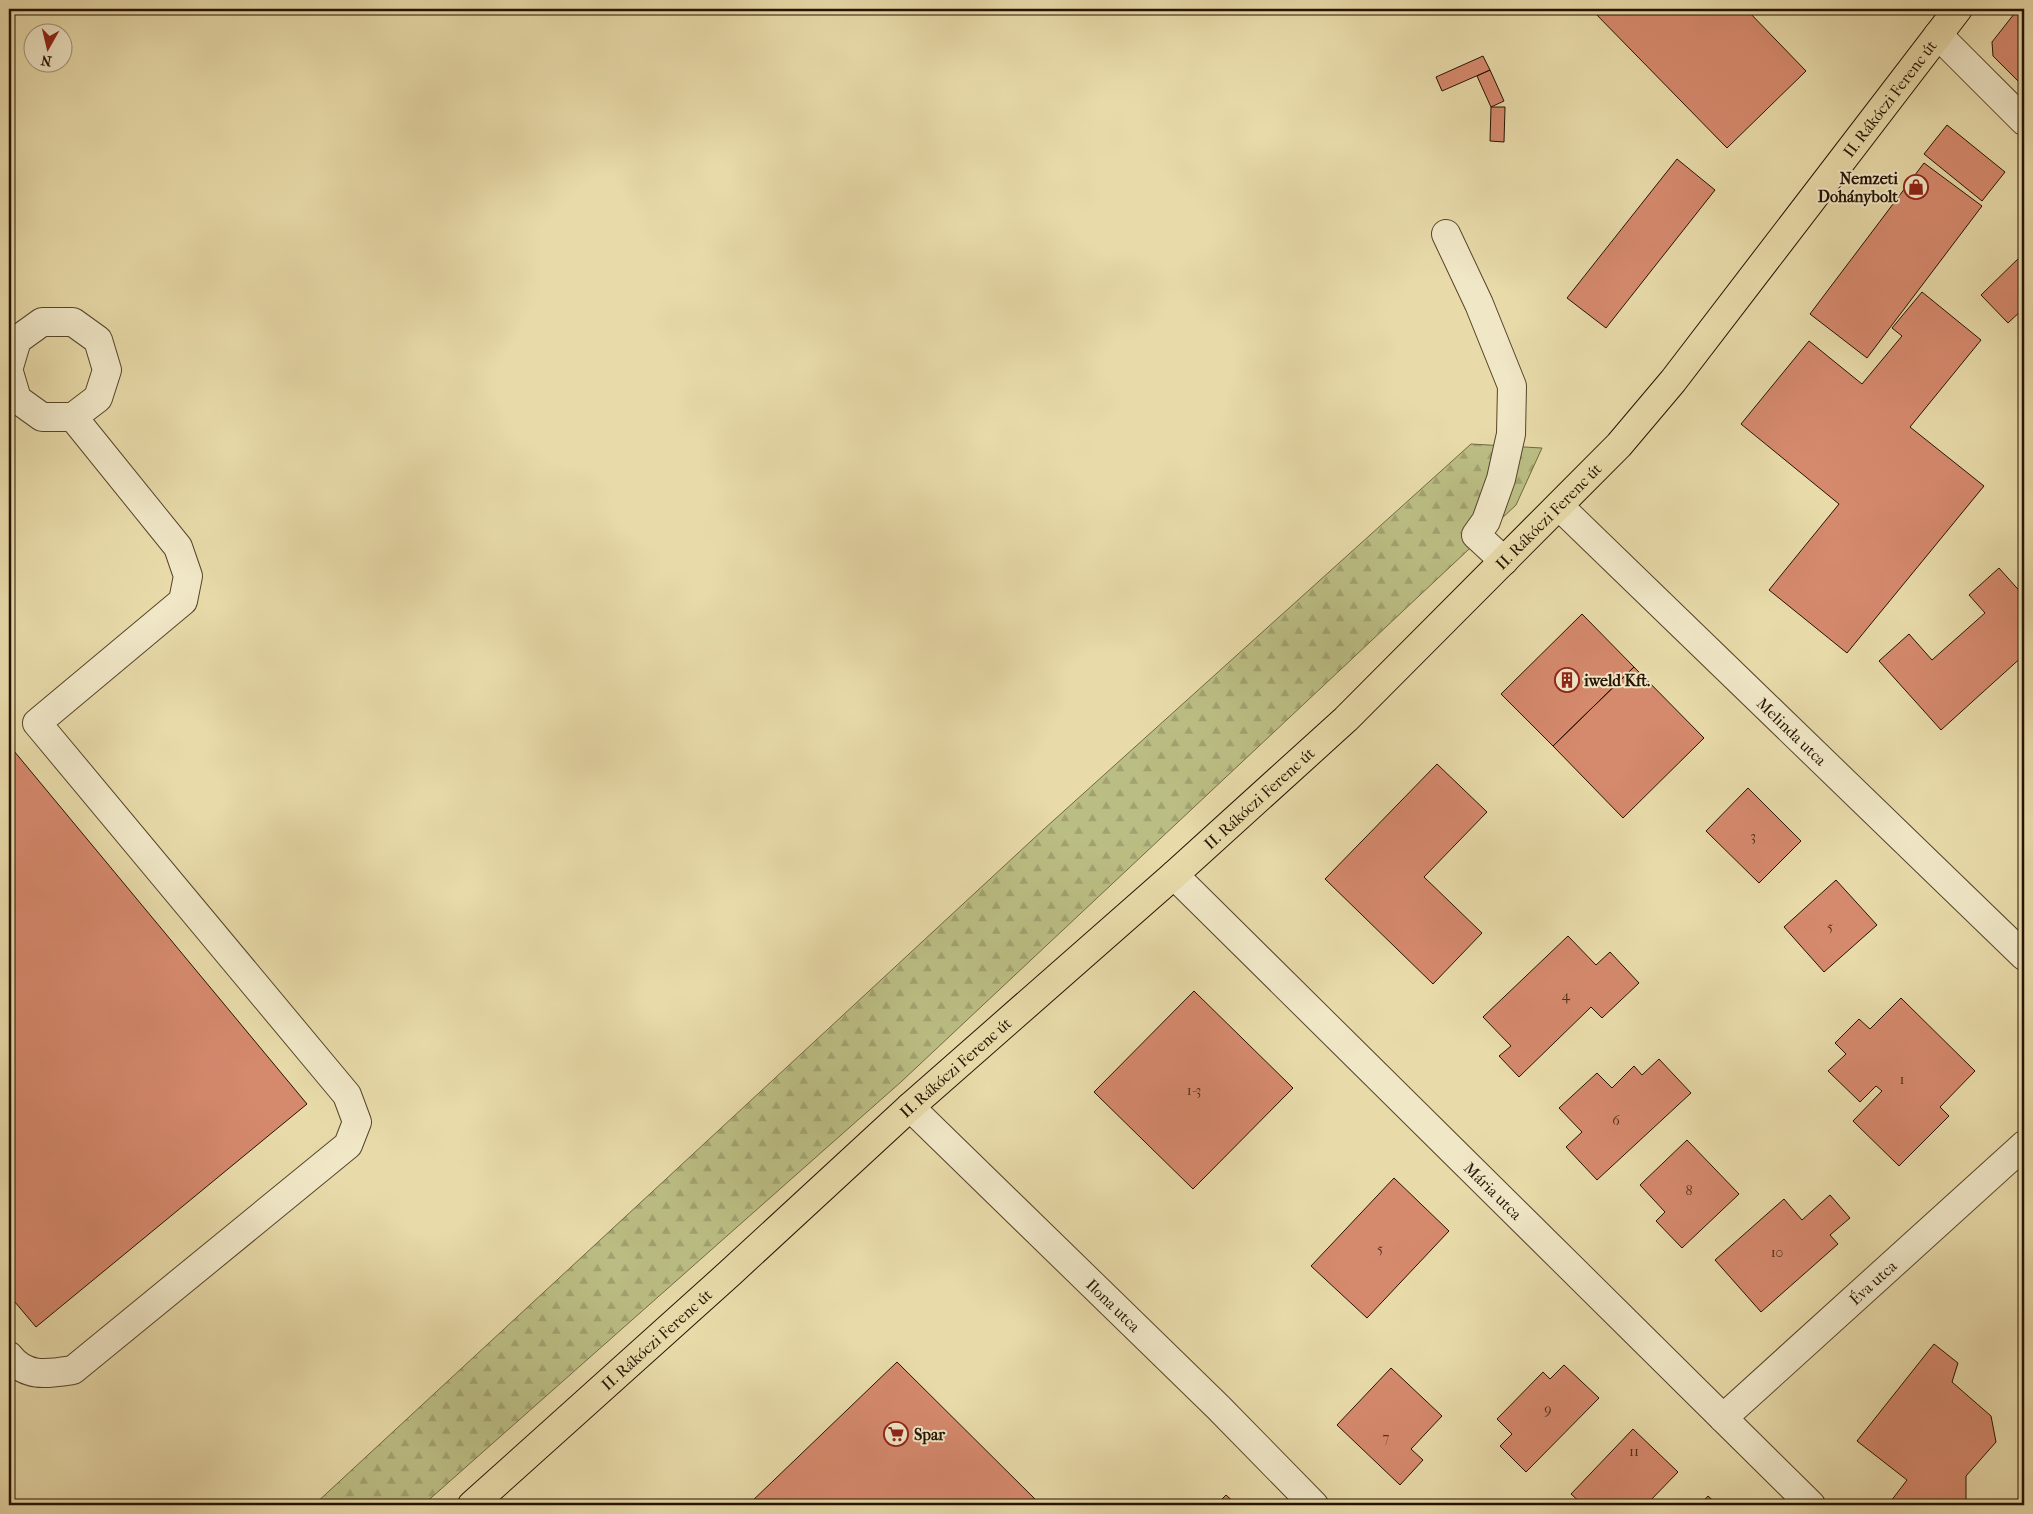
<svg xmlns="http://www.w3.org/2000/svg" width="2033" height="1514" viewBox="0 0 2033 1514" font-family="'IM FELL French Canon',serif">
<style>
.forest{fill:url(#forest-firs);stroke:#706842}
.building{fill:#d5896d;stroke:#251300}
.lines{fill:none;stroke-linecap:round;stroke-linejoin:round}
.minor-casing{stroke:#56452a;stroke-width:30}
.major-casing{stroke:#251300;stroke-width:30}
.minor{stroke:#f0e7c7;stroke-width:28}
.major{stroke:#e8daa9;stroke-width:28}
.labels{text-anchor:middle;stroke-width:4;stroke-linejoin:round;paint-order:stroke}
.number-label{font-size:14px;fill:#51301b}
.street-label{font-size:16px;fill:#251300;stroke:#f0e7c7}
.poi-label{font-size:16px;font-weight:bold;fill:#251300;stroke:#f0e7c7;text-anchor:start}
</style>
<defs>
<pattern id="forest-firs" width="22" height="20" patternUnits="userSpaceOnUse" patternTransform="scale(1.25)"><rect width="22" height="20" fill="#bbbe84"/><path d="M5 1l3.5 6h-7zM16 11l3.5 6h-7z" fill="#a1a270"/></pattern>
</defs>
<rect width="100%" height="100%" fill="#e8daa9"/>
<filter id="stains"><feTurbulence type="fractalNoise" baseFrequency=".004" numOctaves="4"/><feColorMatrix values="0 0 0 0 .2 0 0 0 0 .09 0 0 0 0 .02 0 0 0 .5 -.17"/></filter>
<radialGradient id="worn" r=".72"><stop offset=".6" stop-color="#630" stop-opacity="0"/><stop offset="1" stop-color="#630" stop-opacity=".3"/></radialGradient>
<path class="forest" d="M 1471,444 L 1542,448 L 1516,505 L 902,1081 L 423,1505 L 314,1505 L 1044,829 Z"/>
<path class="building" d="M 1591,9 L 1746,9 L 1806,71 L 1727,148 Z
M 2018,9 L 2024,9 L 2024,87 L 1993,56 L 1992,42 Z
M 1483,56 L 1490,70 L 1442,91 L 1436,77 Z
M 1490,70 L 1504,101 L 1491,107 L 1477,76 Z
M 1491,107 L 1505,107 L 1504,142 L 1490,141 Z
M 1947,125 L 2005,172 L 1982,201 L 1924,154 Z
M 1677,159 L 1715,190 L 1606,328 L 1567,298 Z
M 1924,163 L 1982,206 L 1867,358 L 1810,314 Z
M 2024,253 L 2024,308 L 2008,323 L 1981,295 Z
M 1922,292 L 1981,340 L 1910,427 L 1984,486 L 1847,653 L 1769,590 L 1839,504 L 1741,424 L 1809,341 L 1862,384 L 1902,336 L 1892,328 Z
M 1999,568 L 2024,596 L 2024,655 L 1941,730 L 1879,661 L 1909,634 L 1932,660 L 1985,613 L 1969,595 Z
M 1582,614 L 1634,667 L 1553,746 L 1501,694 Z
M 1634,667 L 1704,738 L 1623,818 L 1553,746 Z
M 9,745 L 307,1104 L 36,1327 L 9,1295 Z
M 1437,764 L 1487,812 L 1424,877 L 1482,933 L 1433,984 L 1325,879 Z
M 1748,788 L 1801,841 L 1759,883 L 1706,831 Z
M 1836,880 L 1877,925 L 1824,972 L 1784,927 Z
M 1568,936 L 1596,965 L 1610,952 L 1639,983 L 1602,1018 L 1591,1007 L 1519,1077 L 1499,1056 L 1511,1046 L 1483,1017 Z
M 1194,991 L 1293,1088 L 1193,1189 L 1094,1092 Z
M 1901,998 L 1975,1071 L 1940,1107 L 1949,1116 L 1899,1166 L 1853,1121 L 1882,1091 L 1876,1086 L 1860,1102 L 1828,1071 L 1846,1054 L 1835,1043 L 1859,1019 L 1870,1029 Z
M 1659,1059 L 1691,1093 L 1597,1180 L 1566,1147 L 1582,1132 L 1559,1108 L 1597,1073 L 1612,1088 L 1634,1066 L 1642,1075 Z
M 1687,1140 L 1739,1194 L 1682,1248 L 1656,1221 L 1665,1212 L 1640,1185 Z
M 1394,1178 L 1449,1231 L 1367,1318 L 1311,1266 Z
M 1830,1195 L 1850,1218 L 1830,1235 L 1838,1244 L 1761,1312 L 1715,1260 L 1784,1199 L 1802,1220 Z
M 1934,1344 L 1958,1363 L 1952,1382 L 1991,1416 L 1996,1442 L 1966,1476 L 1966,1500 L 1962,1505 L 1897,1505 L 1891,1501 L 1907,1480 L 1857,1441 Z
M 897,1362 L 1041,1505 L 748,1505 Z
M 1564,1365 L 1599,1398 L 1526,1472 L 1500,1446 L 1512,1434 L 1497,1419 L 1543,1372 L 1550,1379 Z
M 1391,1368 L 1442,1416 L 1411,1449 L 1423,1460 L 1400,1485 L 1337,1425 Z
M 1633,1429 L 1678,1472 L 1646,1505 L 1583,1505 L 1571,1494 Z
M 1226,1495 L 1237,1505 L 1216,1505 Z
M 1708,1496 L 1718,1505 L 1700,1505 Z"/>
<g class="lines">
<defs>
<g id="minor">
<path d="M 1938,35 L 2024,121"/>
<path d="M 1446,234 L 1479,304 L 1512,386 L 1511,434 L 1501,479 L 1486,521 L 1476,535 L 1504,561"/>
<path d="M 9,367 L 17,340 L 42,322 L 73,322 L 98,340 L 107,370 L 98,398 L 73,417 L 42,417 L 17,399 L 9,372"/>
<path id="s1" d="M 1559,506 L 2024,956"/>
<path id="s2" d="M 1174,875 L 1811,1505"/>
<path id="s3" d="M 910,1107 L 1218,1407 L 1314,1505"/>
<path d="M 9,1356 C 26,1378 47,1374 73,1370 L 348,1145 L 357,1122 L 347,1095 L 37,723 L 183,601 L 188,576 L 178,547 L 73,417"/>
<path id="s4" d="M 1723,1418 L 2024,1145"/>
</g>
<g id="major">
<path id="s5" d="M 472,1505 L 730,1273 L 910,1107 L 1174,875 L 1346,719 L 1619,445 L 1673,381 L 1958,9"/>
</g>
</defs>
<use href="#minor" class="minor-casing"/>
<use href="#major" class="major-casing"/>
<use href="#minor" class="minor"/>
<use href="#major" class="major"/>
</g>
<defs>
<symbol id="shop-ring" viewBox="-11 -11 22 22"><circle r="9.5" fill="#f0e7c7" stroke="#8f2418" stroke-width="1.5"/><path d="M-5-2.5h2.3a2.7 3.5 0 0 1 5.4 0H5L5.5 6h-11ZM-1.5-2.5h3a1.5 2.3 0 0 0-3 0Z" fill="#8f2418"/></symbol>
<symbol id="building-ring" viewBox="-11 -11 22 22"><circle r="9.5" fill="#f0e7c7" stroke="#8f2418" stroke-width="1.5"/><path d="M-4-6H4V6H1V3H-1V6H-4ZM-2.5-4.3h1.7v1.8h-1.7ZM.8-4.3h1.7v1.8H.8ZM-2.5-1h1.7V.8h-1.7ZM.8-1h1.7V.8H.8Z" fill="#8f2418"/></symbol>
<symbol id="supermarket-ring" viewBox="-11 -11 22 22"><circle r="9.5" fill="#f0e7c7" stroke="#8f2418" stroke-width="1.5"/><path d="M-6-5.5h2.5l.6 2H6L4.5 2H-2.5L-4.4-4H-6ZM-1.5 3.2a1.3 1.3 0 1 0 .1 0ZM3 3.2a1.3 1.3 0 1 0 .1 0Z" fill="#8f2418"/></symbol>
</defs>
<g fill-rule="evenodd">
<use href="#shop-ring" x="1902" y="173" width="28" height="28"/>
<use href="#building-ring" x="1553" y="666" width="28" height="28"/>
<use href="#supermarket-ring" x="882" y="1420" width="28" height="28"/>
</g>
<g class="labels">
<g class="number-label">
<text x="1753" y="841">3</text>
<text x="1830" y="931">5</text>
<text x="1566" y="1000">4</text>
<text x="1902" y="1084">1</text>
<text x="1194" y="1095">1-3</text>
<text x="1616" y="1125">6</text>
<text x="1689" y="1195">8</text>
<text x="1380" y="1253">5</text>
<text x="1777" y="1257">10</text>
<text x="1548" y="1414">9</text>
<text x="1386" y="1442">7</text>
<text x="1634" y="1456">11</text>
</g>
<g class="street-label">
<text dy="6" stroke="none"><textPath href="#s5" startOffset="2002">II. Rákóczi Ferenc út</textPath></text>
<text dy="6" stroke="none"><textPath href="#s5" startOffset="1462">II. Rákóczi Ferenc út</textPath></text>
<text dy="6" stroke="none"><textPath href="#s1" startOffset="324">Melinda utca</textPath></text>
<text dy="6" stroke="none"><textPath href="#s5" startOffset="1058">II. Rákóczi Ferenc út</textPath></text>
<text dy="6" stroke="none"><textPath href="#s5" startOffset="652">II. Rákóczi Ferenc út</textPath></text>
<text dy="6" stroke="none"><textPath href="#s2" startOffset="449">Mária utca</textPath></text>
<text dy="6" stroke="none"><textPath href="#s4" startOffset="202">Éva utca</textPath></text>
<text dy="6" stroke="none"><textPath href="#s3" startOffset="284">Ilona utca</textPath></text>
<text dy="6" stroke="none"><textPath href="#s5" startOffset="248">II. Rákóczi Ferenc út</textPath></text>
</g>
<g class="poi-label">
<text x="1898" y="184" text-anchor="end">Nemzeti<tspan x="1898" dy="18">Dohánybolt</tspan></text>
<text x="1584" y="686">iweld Kft.</text>
<text x="914" y="1440">Spar</text>
</g>
</g>
<rect width="2033" height="1514" fill="none" stroke="#e8daa9" stroke-width="30"/>
<rect x="10" y="10" width="2013" height="1494" fill="none" stroke="#251300" stroke-width="2.5"/>
<rect x="15" y="15" width="2003" height="1484" fill="none" stroke="#251300"/>
<g transform="translate(48 48) rotate(188)"><circle r="24" fill="#f0e7c7" stroke="#9f9277"/>
<path d="M0-4L9 19L0 12L-9 19Z" fill="#8f2418"/>
<text y="-8" font-size="14" font-weight="bold" text-anchor="middle" fill="#251300">N</text>
</g>
<rect width="100%" height="100%" filter="url(#stains)"/>
<rect width="100%" height="100%" fill="url(#worn)"/>
</svg>
